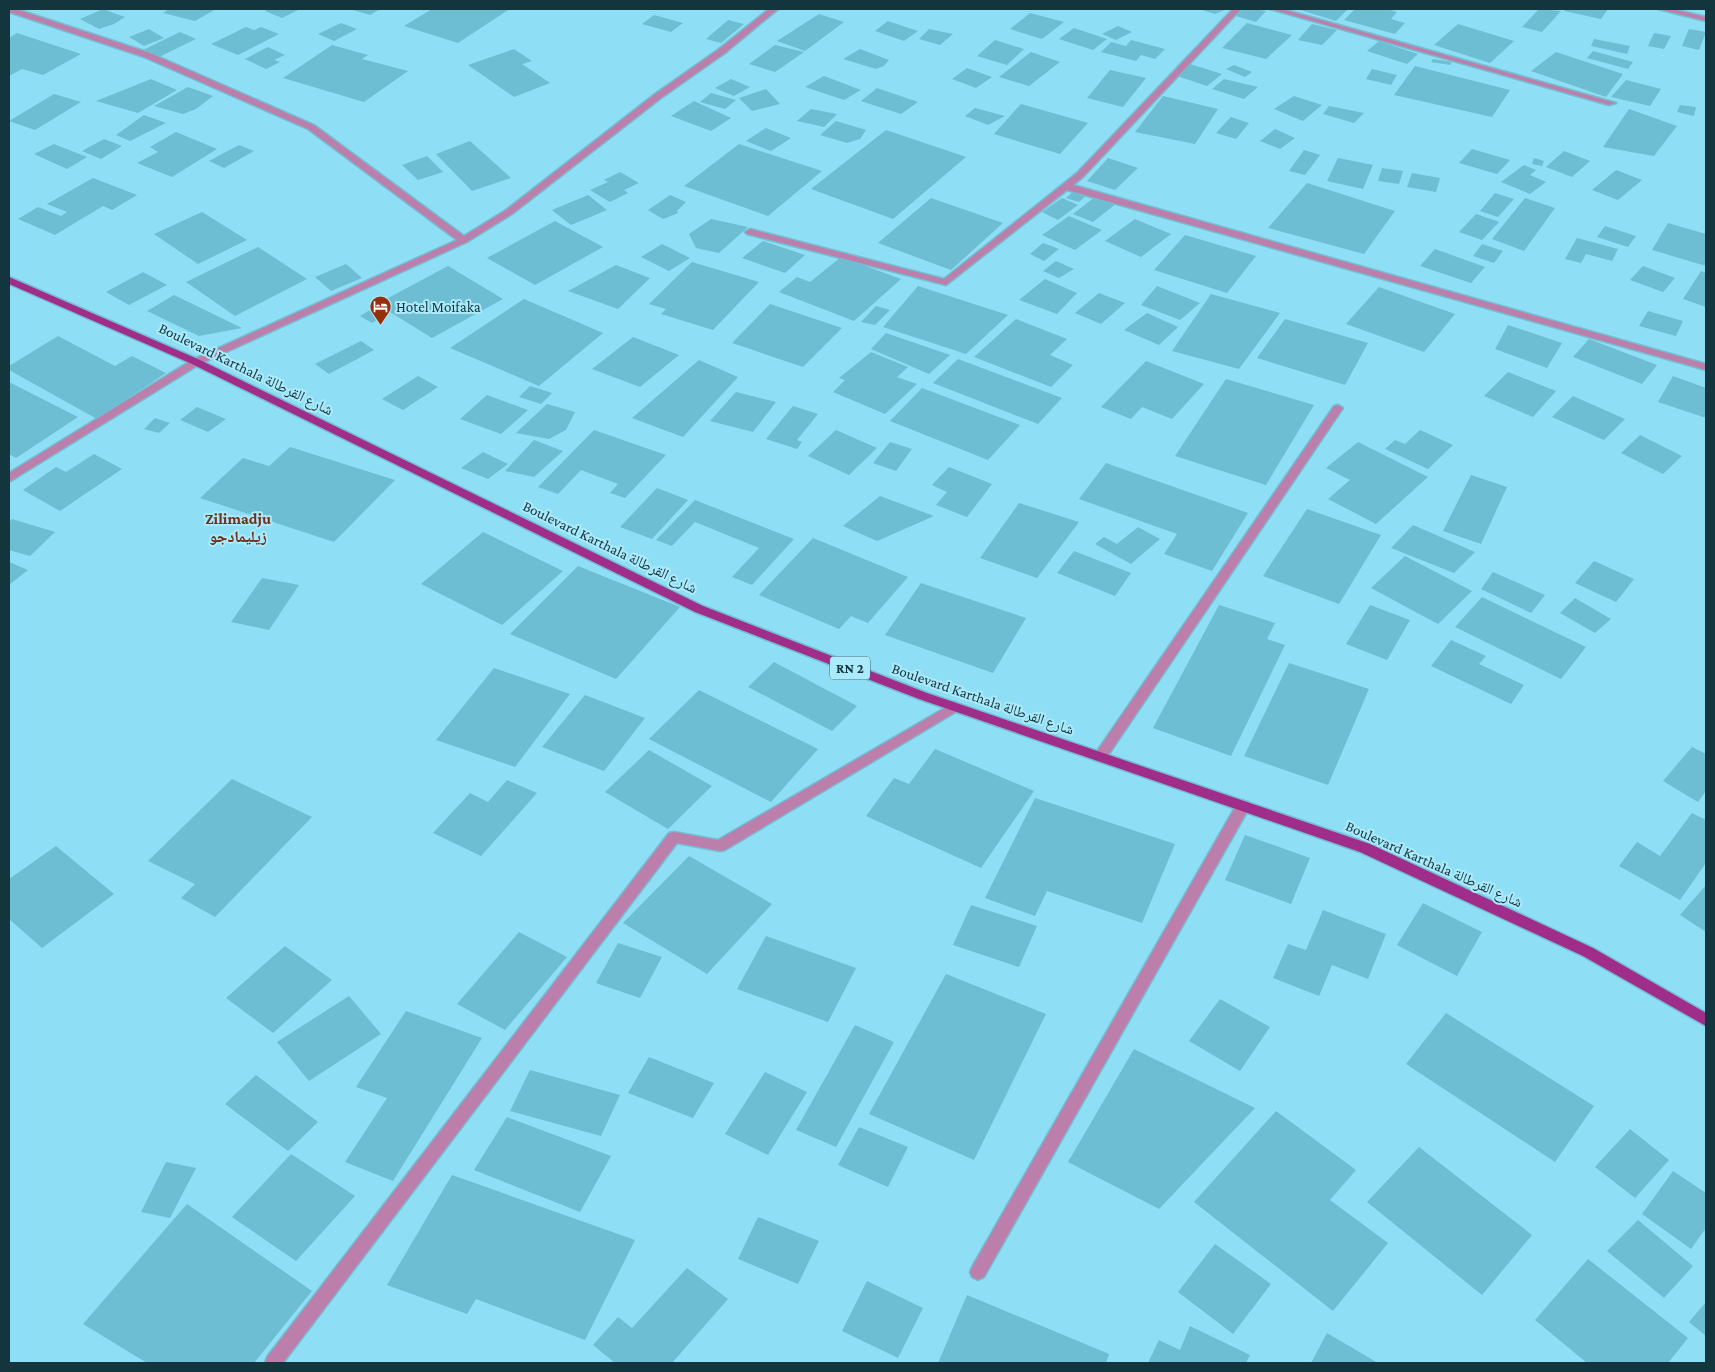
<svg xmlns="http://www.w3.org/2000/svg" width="1715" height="1372" viewBox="0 0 1715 1372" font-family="'Crimson Pro','Noto Naskh Arabic',serif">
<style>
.building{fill:#6dbdd3}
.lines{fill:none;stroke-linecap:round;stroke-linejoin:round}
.minor-casing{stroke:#75bdd0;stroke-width:3}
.primary-casing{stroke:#75bdd0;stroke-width:3}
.minor{fill:#bc7fac;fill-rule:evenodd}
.primary{fill:#a12d8a;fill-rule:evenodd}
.labels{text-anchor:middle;stroke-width:4;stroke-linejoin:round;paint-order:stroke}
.shield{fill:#abeafb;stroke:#416b77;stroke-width:1}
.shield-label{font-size:14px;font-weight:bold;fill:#13353e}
.poi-label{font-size:15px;fill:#13353e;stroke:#abeafb;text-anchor:start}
.street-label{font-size:15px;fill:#13353e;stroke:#abeafb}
.neighbourhood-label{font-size:16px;font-weight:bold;fill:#712e1a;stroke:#abeafb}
</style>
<rect width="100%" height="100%" fill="#8edff5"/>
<path class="building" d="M 103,9 L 125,17 L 114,24 L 99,29 L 80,19 Z
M 169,9 L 216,9 L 195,21 L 163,13 Z
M 269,9 L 300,9 L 282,18 L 265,11 Z
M 355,9 L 380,9 L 370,15 L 353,10 Z
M 432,9 L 503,9 L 508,10 L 458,43 L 404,26 Z
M 1199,9 L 1227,9 L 1215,14 Z
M 1243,9 L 1256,9 L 1266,11 L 1256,22 L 1236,16 Z
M 1297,9 L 1348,9 L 1336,21 Z
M 1355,9 L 1387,9 L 1397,12 L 1391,19 L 1405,23 L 1395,34 L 1344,20 Z
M 1539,9 L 1561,11 L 1542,32 L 1522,27 Z
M 1566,9 L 1608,9 L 1601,19 L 1564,11 Z
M 1030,13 L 1064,22 L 1042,39 L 1010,29 Z
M 819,14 L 844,22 L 805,51 L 777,41 Z
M 654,15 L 683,23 L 671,32 L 642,24 Z
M 728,20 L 744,24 L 721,43 L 706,39 Z
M 888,21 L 918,31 L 904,41 L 875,31 Z
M 341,23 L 357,29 L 334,41 L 318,34 Z
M 1247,23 L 1292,35 L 1266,59 L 1222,48 Z
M 1312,24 L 1337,30 L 1322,45 L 1298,40 Z
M 1458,24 L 1514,41 L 1490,63 L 1434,45 Z
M 1118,26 L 1132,32 L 1116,40 L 1102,34 Z
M 246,27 L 254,30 L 261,27 L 279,34 L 238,55 L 211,44 Z
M 1074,28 L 1107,39 L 1093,50 L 1059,39 Z
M 149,29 L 164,38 L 144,46 L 129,37 Z
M 929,29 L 953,34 L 940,45 L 919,39 Z
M 1689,29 L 1706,32 L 1699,50 L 1682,46 Z
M 180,32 L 196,39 L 157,58 L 141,51 Z
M 17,33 L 81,54 L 43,75 L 22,69 L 9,76 L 9,38 Z
M 1654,33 L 1671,36 L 1664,49 L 1648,46 Z
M 1594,39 L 1630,46 L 1627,54 L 1591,46 Z
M 995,40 L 1024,49 L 1007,65 L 977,56 Z
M 1131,40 L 1165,49 L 1155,59 L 1141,55 L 1136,61 L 1101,52 L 1111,42 L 1126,46 Z
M 1379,41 L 1418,54 L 1407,64 L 1367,51 Z
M 332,45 L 368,55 L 362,59 L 408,71 L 364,102 L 283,78 Z
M 775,45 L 804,52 L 775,72 L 749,64 Z
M 268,47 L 285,55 L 274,60 L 280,62 L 266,69 L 245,59 Z
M 514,49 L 532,61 L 522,64 L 550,83 L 514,97 L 468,65 Z
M 860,49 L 889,60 L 884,66 L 876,69 L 843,59 Z
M 1593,51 L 1633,62 L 1628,69 L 1587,58 Z
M 1031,52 L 1060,62 L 1029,86 L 999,77 Z
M 1556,52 L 1623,74 L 1606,97 L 1531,71 Z
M 1433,59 L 1452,62 L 1450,65 L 1431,62 Z
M 1190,64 L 1222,74 L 1207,86 L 1177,76 Z
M 1234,65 L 1252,72 L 1245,77 L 1226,69 Z
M 1415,66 L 1510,90 L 1492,117 L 1394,95 Z
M 967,68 L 992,77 L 976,88 L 952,79 Z
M 1372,69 L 1397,75 L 1391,85 L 1366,79 Z
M 1110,70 L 1146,78 L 1123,107 L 1087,98 Z
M 824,76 L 861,90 L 844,100 L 805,87 Z
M 151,79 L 177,90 L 138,113 L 96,101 Z
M 731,79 L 750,87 L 734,96 L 715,88 Z
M 1224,79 L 1258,87 L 1244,99 L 1212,89 Z
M 1626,80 L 1661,89 L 1650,106 L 1611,97 Z
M 188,87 L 213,96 L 196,109 L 183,114 L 154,106 Z
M 877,88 L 918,102 L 901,114 L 861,101 Z
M 766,89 L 780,104 L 752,111 L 739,98 Z
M 711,93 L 736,100 L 725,109 L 700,102 Z
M 54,94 L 81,102 L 35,130 L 9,121 Z
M 1163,96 L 1218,109 L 1195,144 L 1135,132 Z
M 1294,96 L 1322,105 L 1303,121 L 1274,109 Z
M 694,101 L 731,118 L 711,131 L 671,116 Z
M 1021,104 L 1088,123 L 1060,154 L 994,134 Z
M 1680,105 L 1696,107 L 1694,116 L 1677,112 Z
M 1329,106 L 1364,113 L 1354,123 L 1323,114 Z
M 975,108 L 1005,116 L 988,125 L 965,116 Z
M 811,109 L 837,114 L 824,127 L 797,121 Z
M 1629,109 L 1677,126 L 1654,156 L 1603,147 Z
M 144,115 L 166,123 L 130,141 L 116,135 Z
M 1231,117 L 1249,123 L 1236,139 L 1216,133 Z
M 836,121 L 866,130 L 860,139 L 847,143 L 820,135 Z
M 766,128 L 791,138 L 771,151 L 746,141 Z
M 1275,129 L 1295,138 L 1280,149 L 1260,141 Z
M 886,130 L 966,157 L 893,219 L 811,189 Z
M 176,132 L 217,149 L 172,177 L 137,163 L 158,152 L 150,147 Z
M 104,139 L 122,146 L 101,159 L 82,151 Z
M 470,141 L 511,178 L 472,191 L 436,154 Z
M 54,144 L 87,157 L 67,169 L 34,154 Z
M 739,144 L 822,171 L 768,216 L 684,186 Z
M 239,145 L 254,151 L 224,168 L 209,161 Z
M 1472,149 L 1510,160 L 1497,174 L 1459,163 Z
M 1304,150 L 1320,155 L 1305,175 L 1289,171 Z
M 1564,151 L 1590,161 L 1572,177 L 1546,167 Z
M 427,156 L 443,172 L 418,180 L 402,165 Z
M 1108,158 L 1138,168 L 1115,190 L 1087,181 Z
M 1338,158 L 1373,165 L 1363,189 L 1327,181 Z
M 1534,158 L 1544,161 L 1542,166 L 1532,164 Z
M 1524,165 L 1536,170 L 1530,175 L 1546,182 L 1530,194 L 1501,182 Z
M 1382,168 L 1403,171 L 1399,184 L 1378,181 Z
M 1616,170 L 1642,180 L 1618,200 L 1592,190 Z
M 620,172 L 639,183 L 624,190 L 628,193 L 610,202 L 590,190 L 608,182 L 604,180 Z
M 1412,173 L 1440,178 L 1436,192 L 1407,187 Z
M 93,178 L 137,195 L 112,210 L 103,206 L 55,235 L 18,219 L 38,207 L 61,216 L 67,212 L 47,204 Z
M 1307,183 L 1395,211 L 1364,254 L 1268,228 Z
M 1074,191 L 1087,195 L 1079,202 L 1066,198 Z
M 1495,193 L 1514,199 L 1498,217 L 1480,211 Z
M 588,195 L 607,210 L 571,225 L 552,210 Z
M 670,195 L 686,202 L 677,211 L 678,213 L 663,219 L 648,210 Z
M 1096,196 L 1117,203 L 1093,222 L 1073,214 Z
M 931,198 L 1003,223 L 951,270 L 878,243 Z
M 1062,198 L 1078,205 L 1058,220 L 1042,212 Z
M 1525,198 L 1555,208 L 1524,251 L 1492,239 Z
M 202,212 L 247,240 L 198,264 L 154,234 Z
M 1476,214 L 1499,222 L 1482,240 L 1459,232 Z
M 1069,216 L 1102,230 L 1075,250 L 1042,235 Z
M 711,219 L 748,227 L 719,253 L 696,248 L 689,234 Z
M 1135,219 L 1171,234 L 1141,257 L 1105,241 Z
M 555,221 L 603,247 L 535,285 L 487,258 Z
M 1668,223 L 1706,234 L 1706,266 L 1652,250 Z
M 1605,226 L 1636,236 L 1628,247 L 1597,237 Z
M 1185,235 L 1256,256 L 1227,293 L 1154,270 Z
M 1577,238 L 1618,249 L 1612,261 L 1586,254 L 1581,263 L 1565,259 Z
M 763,241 L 805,255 L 785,273 L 742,258 Z
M 1043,243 L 1059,249 L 1044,261 L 1030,254 Z
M 662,244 L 690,258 L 669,271 L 641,257 Z
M 1482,244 L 1503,251 L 1494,263 L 1473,256 Z
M 258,247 L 307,279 L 235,316 L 186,282 Z
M 1435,249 L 1485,267 L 1471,283 L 1420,266 Z
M 841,257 L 901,279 L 854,321 L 779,292 L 797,277 L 810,282 Z
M 1056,261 L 1074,269 L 1059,278 L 1043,271 Z
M 692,262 L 759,282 L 713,330 L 661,314 L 666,309 L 649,304 Z
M 346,264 L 362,278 L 331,291 L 315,277 Z
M 616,265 L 650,278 L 618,309 L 568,291 Z
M 448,266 L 503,299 L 432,338 L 377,304 Z
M 1643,266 L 1675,278 L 1663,292 L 1630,280 Z
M 1701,271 L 1706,273 L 1706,307 L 1683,299 Z
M 143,272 L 167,285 L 129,305 L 106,292 Z
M 1045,279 L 1077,293 L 1057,314 L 1019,300 Z
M 918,286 L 1008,315 L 966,354 L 883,327 Z
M 1157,286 L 1200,303 L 1180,320 L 1141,305 Z
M 1379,287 L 1455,314 L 1424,352 L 1346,324 Z
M 1099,293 L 1125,303 L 1101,324 L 1075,313 Z
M 1211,294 L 1280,313 L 1239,369 L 1172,351 Z
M 174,295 L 242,328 L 199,336 L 147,311 Z
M 524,299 L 603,333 L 539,386 L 450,348 Z
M 770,304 L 842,328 L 803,367 L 732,343 Z
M 876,306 L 890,310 L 875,325 L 861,322 Z
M 370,310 L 382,317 L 372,323 L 360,316 Z
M 1648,311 L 1683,321 L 1676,336 L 1639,326 Z
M 1147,313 L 1178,327 L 1159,345 L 1124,330 Z
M 1016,319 L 1067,339 L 1050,355 L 1073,365 L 1051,387 L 974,357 Z
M 1285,319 L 1368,343 L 1345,385 L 1257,358 Z
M 1508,325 L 1562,343 L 1547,368 L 1495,349 Z
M 886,333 L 950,355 L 929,374 L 871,349 Z
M 58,336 L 115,366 L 132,356 L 166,373 L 97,419 L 9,370 L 9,366 Z
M 633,337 L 679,355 L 640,387 L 592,369 Z
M 1589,339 L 1657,365 L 1642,384 L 1573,357 Z
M 361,341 L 374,350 L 329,374 L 315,364 Z
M 871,352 L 908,367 L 897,377 L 917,384 L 885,414 L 833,392 L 845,380 L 839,378 Z
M 958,359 L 1062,398 L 1038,424 L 933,383 Z
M 699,360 L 738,377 L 683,437 L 632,418 Z
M 1146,361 L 1204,384 L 1172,419 L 1142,407 L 1131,419 L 1101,407 Z
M 1508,372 L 1556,391 L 1533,417 L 1484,396 Z
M 418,376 L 438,387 L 403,410 L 382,399 Z
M 1673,376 L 1706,388 L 1706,418 L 1658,402 Z
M 1226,379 L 1314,405 L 1266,485 L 1175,456 Z
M 9,382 L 78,417 L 16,458 L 9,454 Z
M 530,386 L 552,393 L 541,404 L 519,397 Z
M 922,388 L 1020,425 L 988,460 L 890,421 Z
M 736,392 L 776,402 L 753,432 L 710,421 Z
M 487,395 L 528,410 L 501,434 L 460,419 Z
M 1573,396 L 1625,419 L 1604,440 L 1552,417 Z
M 547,404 L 575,412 L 566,430 L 549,439 L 516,433 Z
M 793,406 L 818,414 L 797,440 L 802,442 L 797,449 L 766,439 Z
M 197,407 L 226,419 L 208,432 L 180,420 Z
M 155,418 L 170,423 L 159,433 L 144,429 Z
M 594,430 L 666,455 L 625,498 L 610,493 L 618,484 L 581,470 L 558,494 L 538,487 Z
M 836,430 L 877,448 L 849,475 L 808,456 Z
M 1420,430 L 1453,445 L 1428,469 L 1385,449 L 1395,440 L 1405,444 Z
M 1640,435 L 1682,456 L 1663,474 L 1621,453 Z
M 534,440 L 563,451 L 534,477 L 505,471 Z
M 890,442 L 912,449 L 896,471 L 873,463 Z
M 1358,442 L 1428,477 L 1376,524 L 1328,499 L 1350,480 L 1326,468 Z
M 290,447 L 395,480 L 334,542 L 200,498 L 243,458 L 269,466 Z
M 483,452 L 508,464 L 488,479 L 461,468 Z
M 94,454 L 122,469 L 60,511 L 23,490 L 56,467 L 66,472 Z
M 1106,463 L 1248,513 L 1212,571 L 1164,554 L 1177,534 L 1079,499 Z
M 949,467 L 992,484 L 967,517 L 936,505 L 947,492 L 932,485 Z
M 1471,475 L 1507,487 L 1481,544 L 1443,531 Z
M 657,488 L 688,500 L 652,539 L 620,527 Z
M 880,496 L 934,516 L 877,541 L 843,526 Z
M 695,500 L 794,539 L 752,585 L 732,577 L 759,548 L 695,522 L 672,546 L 656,540 Z
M 1019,503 L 1079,522 L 1037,578 L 980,558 Z
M 1307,509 L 1381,535 L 1339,604 L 1263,576 Z
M 12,519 L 55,532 L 30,556 L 9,550 L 9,522 Z
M 1413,525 L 1475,552 L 1454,573 L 1391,548 Z
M 1138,527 L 1160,539 L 1131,564 L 1095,544 L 1104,537 L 1117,544 Z
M 483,532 L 563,571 L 502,625 L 421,584 Z
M 813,538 L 908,577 L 868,623 L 851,616 L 839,629 L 759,595 Z
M 1074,551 L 1131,573 L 1115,596 L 1057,573 Z
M 1405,556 L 1472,591 L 1438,624 L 1371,588 Z
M 1594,561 L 1634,579 L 1616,602 L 1575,583 Z
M 9,562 L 28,570 L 9,585 Z
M 578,566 L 680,607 L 616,679 L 510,634 Z
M 1493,572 L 1545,595 L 1531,613 L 1481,589 Z
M 262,578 L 299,585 L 269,630 L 231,622 Z
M 921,583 L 1026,618 L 993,673 L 885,635 Z
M 1482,597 L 1586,647 L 1561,679 L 1455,627 Z
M 1575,598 L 1611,619 L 1595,633 L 1560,613 Z
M 1219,605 L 1275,623 L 1267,639 L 1285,645 L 1231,756 L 1153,728 Z
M 1370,605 L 1410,620 L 1387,660 L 1346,644 Z
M 1451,640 L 1486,656 L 1479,664 L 1524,685 L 1511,704 L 1431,666 Z
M 774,662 L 857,706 L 832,731 L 748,687 Z
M 1289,663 L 1369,689 L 1328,785 L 1244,756 Z
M 494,668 L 570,694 L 515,767 L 436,740 Z
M 699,690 L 818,749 L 771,802 L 649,739 Z
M 585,695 L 645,718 L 604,771 L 542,747 Z
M 1692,747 L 1706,754 L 1706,791 L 1698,802 L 1663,781 Z
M 935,749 L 1034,791 L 981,868 L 866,816 L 894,778 L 909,784 Z
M 649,750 L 712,786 L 668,829 L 605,792 Z
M 232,779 L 312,817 L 215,917 L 181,898 L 195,884 L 148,861 Z
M 507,780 L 537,793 L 481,856 L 433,833 L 470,793 L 488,802 Z
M 1035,798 L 1175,844 L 1142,923 L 1047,891 L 1035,916 L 985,898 Z
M 1692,813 L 1706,820 L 1706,863 L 1680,900 L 1619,866 L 1637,842 L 1660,856 Z
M 1245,835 L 1310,858 L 1291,904 L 1225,880 Z
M 56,846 L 114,894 L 42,948 L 9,919 L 9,879 Z
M 689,856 L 772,904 L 707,974 L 623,923 Z
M 1706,885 L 1706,932 L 1680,915 Z
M 1423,903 L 1482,932 L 1457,976 L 1397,945 Z
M 971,905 L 1037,926 L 1019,967 L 953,945 Z
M 1323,910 L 1386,934 L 1368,979 L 1332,965 L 1319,996 L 1273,978 L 1288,944 L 1306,950 Z
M 519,932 L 567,957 L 505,1030 L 457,1004 Z
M 766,936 L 856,968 L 828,1022 L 737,989 Z
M 618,943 L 662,957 L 640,998 L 596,983 Z
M 285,946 L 332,980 L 273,1033 L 226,998 Z
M 946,974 L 1046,1014 L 974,1160 L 869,1114 Z
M 349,996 L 381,1034 L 309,1081 L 277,1042 Z
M 1220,999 L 1270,1027 L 1240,1071 L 1189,1041 Z
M 406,1011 L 482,1038 L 393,1181 L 345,1162 L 387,1098 L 356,1087 Z
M 1446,1013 L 1594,1106 L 1555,1162 L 1406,1064 Z
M 855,1025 L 894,1042 L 836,1147 L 796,1130 Z
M 1134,1049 L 1255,1108 L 1159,1209 L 1068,1162 Z
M 649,1057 L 714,1083 L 693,1118 L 628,1093 Z
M 530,1070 L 620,1095 L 601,1136 L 510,1111 Z
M 765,1072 L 807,1092 L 768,1155 L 725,1134 Z
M 256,1075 L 318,1122 L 288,1151 L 225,1104 Z
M 1276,1111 L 1356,1170 L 1330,1200 L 1388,1243 L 1333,1311 L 1194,1202 Z
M 507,1117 L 611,1156 L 580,1212 L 474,1170 Z
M 859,1127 L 908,1147 L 888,1187 L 838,1165 Z
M 1630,1129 L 1669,1160 L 1635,1198 L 1595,1167 Z
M 1419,1147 L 1532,1235 L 1482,1295 L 1367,1202 Z
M 291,1154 L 355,1196 L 296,1261 L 232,1217 Z
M 166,1162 L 196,1168 L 170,1218 L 141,1212 Z
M 1673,1171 L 1706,1193 L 1706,1228 L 1691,1249 L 1642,1214 Z
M 452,1175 L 635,1240 L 585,1340 L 476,1299 L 467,1314 L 387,1285 Z
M 187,1204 L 312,1291 L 254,1363 L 147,1363 L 83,1324 Z
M 758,1217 L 819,1241 L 798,1284 L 738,1259 Z
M 1638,1220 L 1693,1266 L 1664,1298 L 1607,1251 Z
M 1215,1244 L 1271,1284 L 1233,1334 L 1178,1292 Z
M 1588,1259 L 1688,1338 L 1668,1363 L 1587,1363 L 1535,1320 Z
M 687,1268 L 728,1299 L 672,1363 L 615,1363 L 593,1345 L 618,1317 L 632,1328 Z
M 867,1281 L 923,1308 L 898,1358 L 842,1331 Z
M 967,1295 L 1109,1354 L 1106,1363 L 938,1363 Z
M 1706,1302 L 1706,1336 L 1689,1322 Z
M 1190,1326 L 1250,1355 L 1246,1363 L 1148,1363 L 1159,1340 L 1180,1350 Z
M 1327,1333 L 1378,1363 L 1311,1363 Z"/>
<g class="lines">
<defs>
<path id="minor" d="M 9,9 L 16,9 L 150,53 L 314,125 L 464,236 L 506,210 L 655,94 L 719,49 L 769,9 L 778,9 L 725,53 L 661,98 L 512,214 L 467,242 L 200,364 L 9,482 L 9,473 L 192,360 L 457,240 L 308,129 L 144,57 L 9,12 Z
M 1233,9 L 1241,9 L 1083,177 L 1073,185 L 1706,364 L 1706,370 L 1067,190 L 946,285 L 747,234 L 745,232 L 750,229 L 944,279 L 1077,173 Z
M 1270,9 L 1282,9 L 1616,103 L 1609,105 Z
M 1658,9 L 1672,9 L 1706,17 L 1706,21 Z
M 1338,405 L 1343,408 L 1105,760 L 1095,760 L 1094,757 L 1095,754 L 1334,406 Z
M 955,702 L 961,707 L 959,710 L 725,850 L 720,851 L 677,843 L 283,1363 L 265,1363 L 267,1357 L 669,833 L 674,832 L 718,840 Z
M 1243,801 L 1248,802 L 1250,806 L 1248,810 L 984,1277 L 978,1280 L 972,1277 L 970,1272 L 972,1267 L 1238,802 Z"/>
<path id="primary" d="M 9,277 L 200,360 L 703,606 L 927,693 L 1370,844 L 1593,948 L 1706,1013 L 1706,1026 L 1583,956 L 1360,852 L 919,699 L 695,612 L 192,364 L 9,284 Z"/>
</defs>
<use href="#minor" class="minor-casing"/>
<use href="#primary" class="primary-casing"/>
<use href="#minor" class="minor"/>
<use href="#primary" class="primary"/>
</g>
<defs>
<symbol id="hotel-pin" viewBox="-11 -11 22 30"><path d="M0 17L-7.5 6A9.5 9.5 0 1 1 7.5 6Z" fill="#96300c" stroke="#abeafb"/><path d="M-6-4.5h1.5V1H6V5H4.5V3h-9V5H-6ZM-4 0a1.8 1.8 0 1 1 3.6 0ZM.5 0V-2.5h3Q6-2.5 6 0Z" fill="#fff"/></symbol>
</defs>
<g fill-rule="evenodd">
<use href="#hotel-pin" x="368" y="294" width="25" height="34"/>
</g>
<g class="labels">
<rect class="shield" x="830" y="656.5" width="40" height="23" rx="4"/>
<g class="shield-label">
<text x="850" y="673">RN 2</text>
</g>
<g class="poi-label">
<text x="396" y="312">Hotel Moifaka</text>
</g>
<g class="street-label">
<text transform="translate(246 369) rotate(26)" y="5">Boulevard Karthala شارع القرطالة</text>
<text transform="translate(610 547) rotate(26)" y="5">Boulevard Karthala شارع القرطالة</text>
<text transform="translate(983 699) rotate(19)" y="5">Boulevard Karthala شارع القرطالة</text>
<text transform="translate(1434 864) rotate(24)" y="5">Boulevard Karthala شارع القرطالة</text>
</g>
<g class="neighbourhood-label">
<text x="238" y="524">Zilimadju<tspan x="238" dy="18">زيليمادجو</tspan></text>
</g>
</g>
<rect width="1715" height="1372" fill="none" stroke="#13353e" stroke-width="20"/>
</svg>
